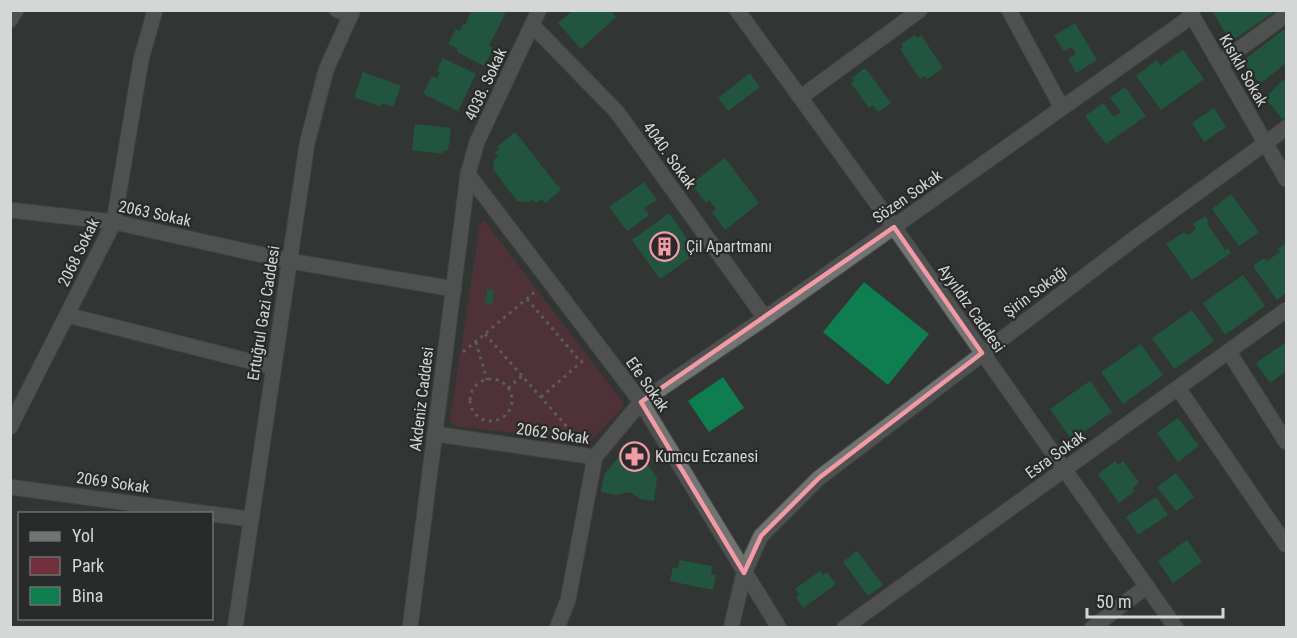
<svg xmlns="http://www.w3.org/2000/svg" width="1297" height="638" viewBox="0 0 1297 638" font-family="'Roboto Condensed',sans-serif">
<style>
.green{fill:#72303d}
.building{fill:#0e7d4f}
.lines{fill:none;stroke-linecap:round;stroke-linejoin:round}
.minor-casing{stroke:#4e504f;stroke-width:17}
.secondary-casing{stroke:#4e504f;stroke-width:17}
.path{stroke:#898c8a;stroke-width:3;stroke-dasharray:3 4.5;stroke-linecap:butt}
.minor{stroke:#717472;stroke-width:15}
.secondary{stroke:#717472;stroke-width:15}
.marked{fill:none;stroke:#f39aa7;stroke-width:4.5;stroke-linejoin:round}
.labels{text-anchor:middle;stroke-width:4.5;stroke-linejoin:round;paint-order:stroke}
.street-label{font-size:16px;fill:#d5d7d6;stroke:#282b29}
.poi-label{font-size:16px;fill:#d5d7d6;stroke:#282b29;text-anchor:start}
</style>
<rect width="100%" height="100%" fill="#323533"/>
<path class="green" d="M 484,220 L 624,404 L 623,408 L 589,442 L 455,426 L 450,421 L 480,224 Z"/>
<path class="building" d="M 472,10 L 507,10 L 489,46 L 494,48 L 484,66 L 457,52 L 458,49 L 448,44 L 456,29 L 460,31 L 463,24 L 465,25 Z
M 573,10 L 610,10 L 616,17 L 581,49 L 558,23 Z
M 1212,10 L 1277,10 L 1230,42 Z
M 1075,23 L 1097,60 L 1076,73 L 1068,59 L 1076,54 L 1071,47 L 1064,51 L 1054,36 Z
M 1286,28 L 1286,63 L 1260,84 L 1243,61 Z
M 915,35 L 918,38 L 921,35 L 943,68 L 927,79 L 925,76 L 920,79 L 900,49 L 903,47 L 901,44 Z
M 1183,49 L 1204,79 L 1161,110 L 1136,76 L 1157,60 L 1160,66 Z
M 443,58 L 476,74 L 458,111 L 423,94 L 432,76 L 437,79 L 440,72 L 437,71 Z
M 865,68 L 891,103 L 878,112 L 873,105 L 869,108 L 851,83 L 854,81 L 852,78 Z
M 363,72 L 401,86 L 393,107 L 382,103 L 381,107 L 354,97 Z
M 750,73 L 760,87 L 728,111 L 718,98 Z
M 1283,80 L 1286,81 L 1286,117 L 1283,120 L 1265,98 Z
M 1125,87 L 1146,116 L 1106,144 L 1085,116 L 1103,103 L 1114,117 L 1121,112 L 1110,98 Z
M 1214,108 L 1226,127 L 1204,142 L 1192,123 Z
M 415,124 L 451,128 L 448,151 L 444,150 L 443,154 L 412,150 Z
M 515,132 L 561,190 L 545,203 L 542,199 L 536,203 L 533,199 L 529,202 L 517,201 L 493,169 L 494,160 L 498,157 L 495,153 L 499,149 L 497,147 Z
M 725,158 L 759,203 L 725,230 L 712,212 L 716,209 L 709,200 L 706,203 L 691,184 Z
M 644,182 L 657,200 L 644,208 L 649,215 L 627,231 L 609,207 Z
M 1231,194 L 1259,232 L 1239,246 L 1212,209 Z
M 669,213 L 697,253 L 660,279 L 632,240 Z
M 1205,216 L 1209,221 L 1207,223 L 1225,250 L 1228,248 L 1231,253 L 1192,280 L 1166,244 L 1184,232 L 1188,235 L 1196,229 L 1193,224 Z
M 1286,243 L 1286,293 L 1277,300 L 1253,266 L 1264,258 L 1267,261 L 1280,252 L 1278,249 Z
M 1243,275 L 1265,306 L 1225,335 L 1203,303 Z
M 864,282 L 929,334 L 888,385 L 823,332 Z
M 487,289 L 494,290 L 492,305 L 485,304 Z
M 1192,310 L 1214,341 L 1174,369 L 1152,338 Z
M 1286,342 L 1286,371 L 1270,383 L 1256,363 Z
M 1141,344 L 1163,375 L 1123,404 L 1101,372 Z
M 723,377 L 744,408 L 709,432 L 688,401 Z
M 1090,381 L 1112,412 L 1072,440 L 1050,409 Z
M 1178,418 L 1199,446 L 1178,462 L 1157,433 Z
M 623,451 L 639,452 L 657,478 L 654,501 L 640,499 L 630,492 L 616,495 L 601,492 L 604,475 Z
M 1115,461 L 1118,465 L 1123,461 L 1139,482 L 1133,488 L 1135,491 L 1119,503 L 1098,474 Z
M 1176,473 L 1194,497 L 1176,511 L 1157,487 Z
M 1156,497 L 1168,515 L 1138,535 L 1126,517 Z
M 1187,540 L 1202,562 L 1173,583 L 1158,561 Z
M 857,551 L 883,585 L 868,596 L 843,562 Z
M 680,560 L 712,566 L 711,574 L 716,575 L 713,590 L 670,581 L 673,567 L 678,568 Z
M 820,571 L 823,575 L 827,572 L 836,584 L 803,608 L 796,597 L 799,594 L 795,589 Z"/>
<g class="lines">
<defs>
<path id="minor" d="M 337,10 L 351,14
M 539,10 L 477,142 L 468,174 L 641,402 L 779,628
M 737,10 L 894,227 L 1176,628
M 1009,10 L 1062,108
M 1189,10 L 1286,179
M 10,20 L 16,10
M 532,25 L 617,112 L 765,318
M 1220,63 L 1286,15
M 801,97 L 920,10
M 10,210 L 114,222 L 290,261 L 454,289
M 67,315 L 273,367
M 1229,352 L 1286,442
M 1178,388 L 1286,545
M 10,427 L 114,222 L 141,60 L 155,10
M 435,434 L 595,457 L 641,402 L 765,318 L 1192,16
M 10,487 L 210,514
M 212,514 L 250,519
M 557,628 L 568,600 L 595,457
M 731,628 L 744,573 L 761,536 L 819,478 L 1131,241 L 1286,128
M 844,628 L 1286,310
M 1092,628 L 1147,586"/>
<path id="secondary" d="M 235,628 L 307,144 L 326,70 L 353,10
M 410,628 L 468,174"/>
</defs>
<use href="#minor" class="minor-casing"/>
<use href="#secondary" class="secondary-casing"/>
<path class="path" d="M 527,299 L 581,362
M 485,334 L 576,437
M 476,342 L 487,380
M 463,352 L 536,291
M470 400a21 21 0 1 1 42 0a21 21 0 1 1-42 0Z
M 508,388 L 522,376
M 541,397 L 586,358"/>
<use href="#minor" class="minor"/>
<use href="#secondary" class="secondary"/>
</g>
<path d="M0 0H1297V638H0ZM 894,227 L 982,353 L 819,478 L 761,536 L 744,573 L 641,402 Z" fill="#323533" fill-opacity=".55" fill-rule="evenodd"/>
<path class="marked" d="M 894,227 L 982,353 L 819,478 L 761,536 L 744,573 L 641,402 Z"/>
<defs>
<symbol id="building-ring" viewBox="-11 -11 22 22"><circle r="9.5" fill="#282b29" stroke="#f39aa7" stroke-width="1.5"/><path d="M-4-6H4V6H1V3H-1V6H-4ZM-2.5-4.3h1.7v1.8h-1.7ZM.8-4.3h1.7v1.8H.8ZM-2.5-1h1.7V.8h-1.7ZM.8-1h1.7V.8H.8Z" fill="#f39aa7"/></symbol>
<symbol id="pharmacy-ring" viewBox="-11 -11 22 22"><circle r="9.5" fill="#282b29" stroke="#f39aa7" stroke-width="1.5"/><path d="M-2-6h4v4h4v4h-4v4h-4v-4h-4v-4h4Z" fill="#f39aa7"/></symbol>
</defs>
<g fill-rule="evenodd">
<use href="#building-ring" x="648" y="230" width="33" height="33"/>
<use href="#pharmacy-ring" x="618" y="440" width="33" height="33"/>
</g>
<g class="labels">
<g class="street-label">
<text transform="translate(1244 70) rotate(60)" y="6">Kısıklı Sokak</text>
<text transform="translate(485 84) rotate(-65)" y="6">4038. Sokak</text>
<text transform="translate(670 155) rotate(54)" y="6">4040. Sokak</text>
<text transform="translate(907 196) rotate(-35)" y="6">Sözen Sokak</text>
<text transform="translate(155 213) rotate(12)" y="6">2063 Sokak</text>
<text transform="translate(78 252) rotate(-64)" y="6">2068 Sokak</text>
<text transform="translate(1035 291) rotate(-37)" y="6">Şirin Sokağı</text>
<text transform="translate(972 308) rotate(55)" y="6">Ayyıldız Caddesi</text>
<text transform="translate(263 313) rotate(-81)" y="6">Ertuğrul Gazi Caddesi</text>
<text transform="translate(648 384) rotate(55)" y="6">Efe Sokak</text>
<text transform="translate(421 399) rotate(-83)" y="6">Akdeniz Caddesi</text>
<text transform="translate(553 433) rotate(8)" y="6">2062 Sokak</text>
<text transform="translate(1055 454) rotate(-36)" y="6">Esra Sokak</text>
<text transform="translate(113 482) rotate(8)" y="6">2069 Sokak</text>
</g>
<g class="poi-label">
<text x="686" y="252">Çil Apartmanı</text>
<text x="655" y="462">Kumcu Eczanesi</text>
</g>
</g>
<rect width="1297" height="638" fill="none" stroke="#d5d7d6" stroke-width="24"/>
<rect x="18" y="512" width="195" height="108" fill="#282b29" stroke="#6d706e" stroke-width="1.5"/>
<rect x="30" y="532" width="30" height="9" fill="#717472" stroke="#6d706e" stroke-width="1.5"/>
<text x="72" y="542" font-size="18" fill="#d5d7d6">Yol</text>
<rect x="30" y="557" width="30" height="18" fill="#72303d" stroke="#6d706e" stroke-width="1.5"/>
<text x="72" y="572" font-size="18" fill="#d5d7d6">Park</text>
<rect x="30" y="587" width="30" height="18" fill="#0e7d4f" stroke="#6d706e" stroke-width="1.5"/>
<text x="72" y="602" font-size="18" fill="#d5d7d6">Bina</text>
<path d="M1087 608v9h136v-9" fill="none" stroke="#d5d7d6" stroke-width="3"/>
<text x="1096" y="608" font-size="18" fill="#d5d7d6" stroke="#282b29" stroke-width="4.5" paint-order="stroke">50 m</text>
</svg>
